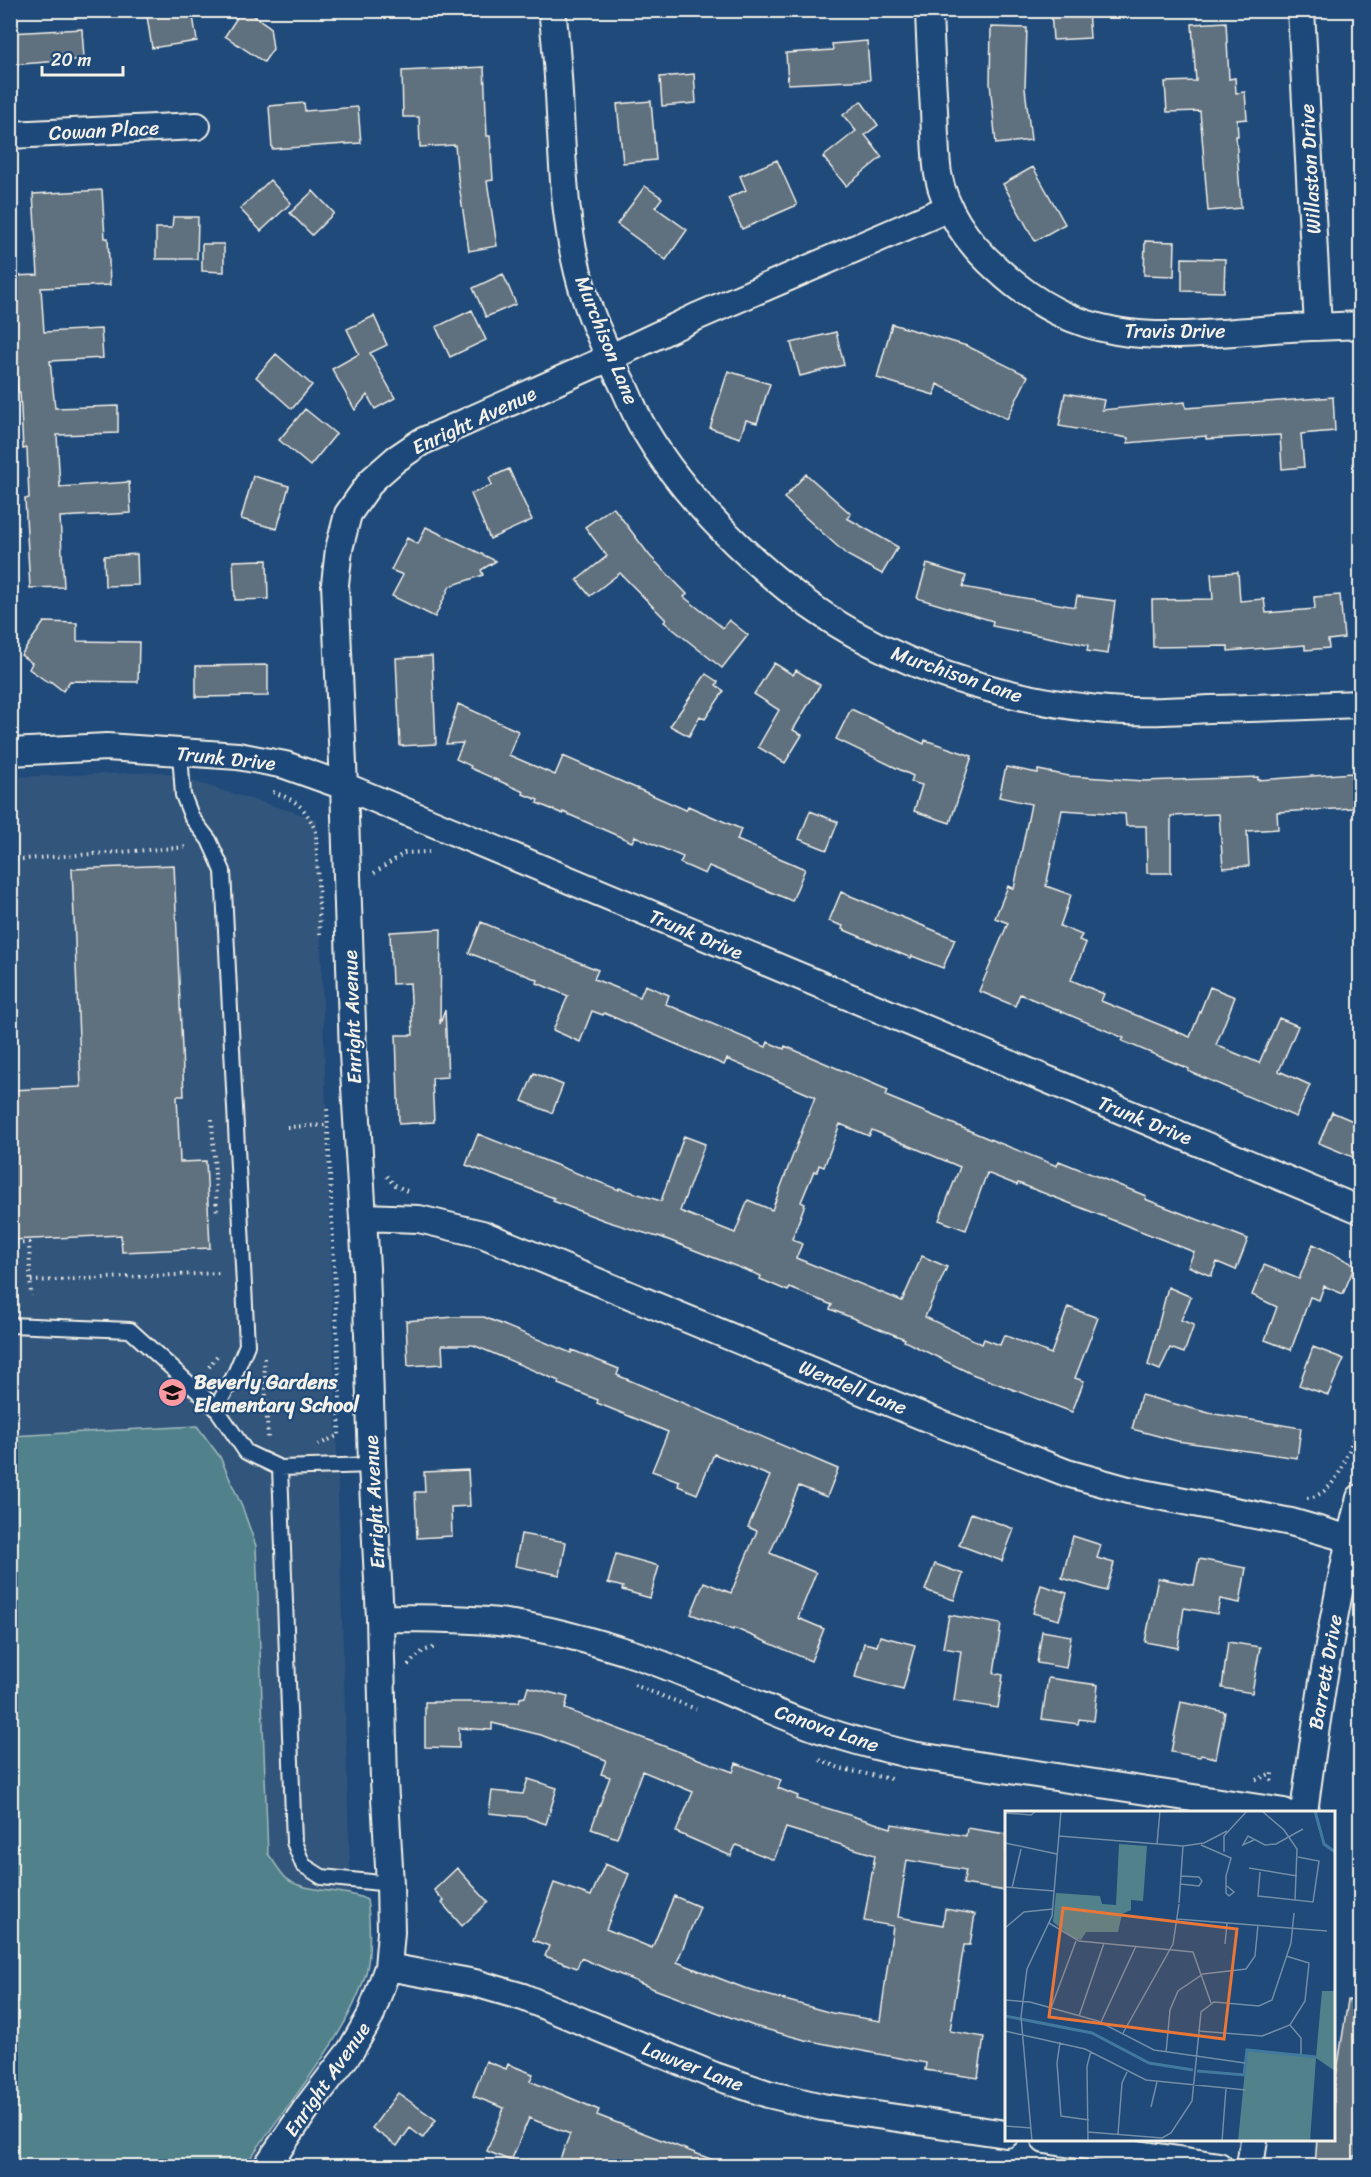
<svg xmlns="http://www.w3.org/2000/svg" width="1371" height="2177" viewBox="0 0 1371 2177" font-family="Sriracha,sans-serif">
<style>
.built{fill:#32557c}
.green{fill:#51828c;stroke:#a2baba;stroke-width:1.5}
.building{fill:#5f6f7f;stroke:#f4f1e8;stroke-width:1.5}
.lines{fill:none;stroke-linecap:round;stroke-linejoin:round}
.lane-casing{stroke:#f4f1e8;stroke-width:18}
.street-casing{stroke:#f4f1e8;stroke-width:30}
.path{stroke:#f4f1e8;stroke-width:4;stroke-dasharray:1.5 4.5;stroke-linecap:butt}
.lane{stroke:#1f4a7a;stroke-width:14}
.street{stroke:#1f4a7a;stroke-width:26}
.labels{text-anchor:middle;stroke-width:4.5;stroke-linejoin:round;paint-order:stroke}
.street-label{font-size:20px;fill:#f4f1e8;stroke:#1f4a7a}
.poi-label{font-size:20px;font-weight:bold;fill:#f4f1e8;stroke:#1f4a7a;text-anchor:start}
.inset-river{fill:none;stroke:#427a9f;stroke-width:3}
.inset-road{fill:none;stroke:#748da6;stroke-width:1.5}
.view{fill:#ea7738;fill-opacity:0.15;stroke:#ea7738;stroke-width:3}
.inset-edge{fill:none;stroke:#f4f1e8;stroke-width:3}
</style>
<rect width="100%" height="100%" fill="#1f4a7a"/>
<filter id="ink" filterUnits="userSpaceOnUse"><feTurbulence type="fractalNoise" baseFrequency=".0167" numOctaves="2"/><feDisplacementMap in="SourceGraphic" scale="12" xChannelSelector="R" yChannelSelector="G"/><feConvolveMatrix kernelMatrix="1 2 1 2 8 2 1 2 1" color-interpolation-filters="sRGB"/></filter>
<g filter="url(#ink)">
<path class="built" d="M 162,772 L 317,819 L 353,1967 L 255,2166 L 11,2166 L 10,777 Z"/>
<path class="green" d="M 197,1426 L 220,1457 L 243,1509 L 256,1546 L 268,1854 C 274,1861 279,1871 285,1877 C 301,1894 346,1888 367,1900 C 370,1918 371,1955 366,1973 C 346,2041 284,2106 245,2166 L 11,2166 L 11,1436 Z"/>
<path class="building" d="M 146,10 L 192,10 L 197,41 L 152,48 Z
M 242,10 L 246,10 L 270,27 L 273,49 L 264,62 L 225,36 Z
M 1051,10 L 1088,10 L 1090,38 L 1053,40 Z
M 1226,22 L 1229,79 L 1235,78 L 1236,93 L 1245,92 L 1247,119 L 1237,120 L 1238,136 L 1236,136 L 1241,208 L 1208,211 L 1200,111 L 1167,112 L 1165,82 L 1196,81 L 1192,24 Z
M 991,27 L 1027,28 L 1025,88 L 1031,140 L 996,144 L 990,83 Z
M 82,29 L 84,59 L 10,65 L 10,33 Z
M 867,41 L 870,80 L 788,84 L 786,53 L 833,50 L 832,44 Z
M 484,67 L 487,136 L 490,136 L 493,180 L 487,181 L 497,246 L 469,251 L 458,178 L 455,145 L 420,147 L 419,117 L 403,117 L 402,71 Z
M 694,74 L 696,103 L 662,106 L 660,77 Z
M 651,101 L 656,160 L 623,163 L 617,104 Z
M 861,101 L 878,125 L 865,135 L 882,157 L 846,186 L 823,157 L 856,131 L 843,115 Z
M 304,103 L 305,111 L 358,107 L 361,143 L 272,149 L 269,106 Z
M 777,160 L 797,205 L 742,229 L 728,198 L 746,190 L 740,176 Z
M 1033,167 L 1065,224 L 1035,241 L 1003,184 Z
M 270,180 L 291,203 L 261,231 L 240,209 Z
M 645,186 L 662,198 L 655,207 L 687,230 L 666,260 L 617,224 Z
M 102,190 L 105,238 L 108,238 L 110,285 L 41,288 L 44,332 L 101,329 L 103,358 L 50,361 L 55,408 L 118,406 L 118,433 L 57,435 L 60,487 L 129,482 L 131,513 L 60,517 L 64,587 L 30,588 L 25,499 L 29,498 L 27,448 L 23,449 L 20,392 L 18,392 L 13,348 L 15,348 L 11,276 L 38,275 L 33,194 Z
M 313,191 L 334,213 L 312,235 L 290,213 Z
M 173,217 L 198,217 L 197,259 L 156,259 L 156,228 L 172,228 Z
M 1145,241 L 1175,242 L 1174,276 L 1144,275 Z
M 202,244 L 224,244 L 224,272 L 202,271 Z
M 1182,258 L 1225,259 L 1224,292 L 1182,291 Z
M 503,274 L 516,304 L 486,317 L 473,288 Z
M 472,310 L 486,340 L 450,357 L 436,327 Z
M 374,316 L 387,345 L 370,353 L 395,398 L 375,409 L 367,395 L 355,410 L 332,369 L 359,354 L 347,329 Z
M 892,324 L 967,346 L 1028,376 L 1007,419 L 937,384 L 934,395 L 877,378 Z
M 836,332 L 844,365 L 800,376 L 791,343 Z
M 276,354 L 312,385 L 292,409 L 256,377 Z
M 728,371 L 770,384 L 757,423 L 746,420 L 740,438 L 710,428 Z
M 1065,393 L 1104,400 L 1102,410 L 1185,402 L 1186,408 L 1333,397 L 1335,431 L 1301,434 L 1304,467 L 1282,469 L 1280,435 L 1206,439 L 1206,436 L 1128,443 L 1128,438 L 1059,426 Z
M 305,409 L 336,434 L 310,466 L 279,440 Z
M 509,469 L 532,520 L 490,539 L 471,494 L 492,485 L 489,478 Z
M 806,474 L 851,514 L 847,518 L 898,547 L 882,574 L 847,555 L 784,498 Z
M 253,476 L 289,486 L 277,529 L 241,519 Z
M 613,507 L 650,556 L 687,594 L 684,597 L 723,628 L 729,620 L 748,635 L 722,668 L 664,622 L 666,620 L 620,573 L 590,596 L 577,580 L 607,556 L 585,527 Z
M 426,527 L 496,561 L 481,570 L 483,575 L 450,586 L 435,617 L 392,596 L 403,575 L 391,570 L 407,538 L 418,544 Z
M 137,554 L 138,585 L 105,586 L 104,556 Z
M 267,560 L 268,599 L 235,600 L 233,561 Z
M 927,564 L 966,576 L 963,587 L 1075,607 L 1077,596 L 1115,601 L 1108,654 L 1087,651 L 1088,645 L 992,626 L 993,621 L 917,598 Z
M 1238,572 L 1240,601 L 1264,599 L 1266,613 L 1315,609 L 1314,597 L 1340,595 L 1344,638 L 1328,640 L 1329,648 L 1305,650 L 1305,645 L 1228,651 L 1228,646 L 1153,647 L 1152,600 L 1213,599 L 1211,574 Z
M 44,622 L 77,623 L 77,641 L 139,642 L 138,682 L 70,681 L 63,691 L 50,681 L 49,683 L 29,669 L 32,663 L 21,655 Z
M 432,656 L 436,744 L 400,746 L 396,658 Z
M 774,663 L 793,675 L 796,670 L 820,685 L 793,730 L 802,735 L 785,763 L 758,747 L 779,710 L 754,694 Z
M 268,665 L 268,696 L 196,697 L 196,666 Z
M 706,674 L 718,682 L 716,685 L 724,691 L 705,719 L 700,716 L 689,736 L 670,726 Z
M 458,704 L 518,731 L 509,755 L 555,775 L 563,756 L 686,810 L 688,806 L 741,829 L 737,840 L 805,869 L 792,901 L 709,866 L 705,874 L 680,863 L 683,857 L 635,836 L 632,842 L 563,812 L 563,814 L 537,803 L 538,800 L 523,794 L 524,792 L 470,768 L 471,766 L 456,759 L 463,743 L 446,744 Z
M 851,709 L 924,744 L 925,740 L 972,756 L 950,823 L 914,811 L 922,785 L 911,782 L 913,776 L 836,739 Z
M 1006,767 L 1038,773 L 1038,770 L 1069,776 L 1144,781 L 1258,777 L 1258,780 L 1352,773 L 1354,808 L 1277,812 L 1278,829 L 1247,831 L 1249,866 L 1223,868 L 1219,814 L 1171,816 L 1171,873 L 1147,873 L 1146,826 L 1126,826 L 1125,814 L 1062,810 L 1046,886 L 1071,895 L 1060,926 L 1082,935 L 1079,940 L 1086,943 L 1071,980 L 1104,994 L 1101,1001 L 1190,1037 L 1210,987 L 1235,997 L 1216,1045 L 1259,1063 L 1279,1018 L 1298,1026 L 1279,1071 L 1310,1085 L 1296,1117 L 1188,1071 L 1189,1069 L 1122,1041 L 1124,1038 L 1020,994 L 1015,1006 L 979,991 L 1008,923 L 995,918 L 1008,886 L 1014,889 L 1031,804 L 999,797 Z
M 810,811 L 838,822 L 827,850 L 799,839 Z
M 174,865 L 184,1096 L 177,1096 L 180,1162 L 206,1161 L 210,1248 L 122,1252 L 121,1235 L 10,1240 L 10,1090 L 81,1087 L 72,869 Z
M 841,892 L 955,939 L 943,968 L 912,956 L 911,958 L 842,929 L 843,926 L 829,921 Z
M 481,922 L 598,970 L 594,979 L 640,997 L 645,985 L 669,995 L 666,1004 L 766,1047 L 768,1042 L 784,1049 L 785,1046 L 888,1090 L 886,1096 L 987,1138 L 1057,1166 L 1059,1161 L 1146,1196 L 1145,1199 L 1248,1239 L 1236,1270 L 1217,1262 L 1211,1276 L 1188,1266 L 1194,1252 L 1018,1183 L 1017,1185 L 987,1173 L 966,1230 L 939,1220 L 960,1167 L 872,1130 L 869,1136 L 840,1124 L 824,1167 L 819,1165 L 817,1172 L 814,1171 L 801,1202 L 805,1204 L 792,1239 L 802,1244 L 796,1258 L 902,1301 L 922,1256 L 947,1267 L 925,1317 L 982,1344 L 984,1339 L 1000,1345 L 1004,1335 L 1051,1354 L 1068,1307 L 1098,1318 L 1075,1378 L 1084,1381 L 1072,1412 L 972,1374 L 904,1341 L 905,1339 L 830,1309 L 832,1305 L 790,1288 L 788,1291 L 760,1279 L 761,1276 L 658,1236 L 657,1237 L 606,1221 L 553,1201 L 554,1198 L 466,1165 L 478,1134 L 619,1190 L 619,1188 L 661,1201 L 684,1136 L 705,1144 L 680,1211 L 735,1233 L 748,1200 L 772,1210 L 815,1097 L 727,1059 L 724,1065 L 604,1013 L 603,1015 L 592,1011 L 580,1042 L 553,1030 L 568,996 L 537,983 L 538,980 L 469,953 Z
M 441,929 L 440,1024 L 445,1010 L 448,1077 L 432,1078 L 434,1122 L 399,1124 L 396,1035 L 413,1035 L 410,983 L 392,984 L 390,932 Z
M 534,1073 L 563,1085 L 552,1113 L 522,1101 Z
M 1332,1112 L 1360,1124 L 1360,1160 L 1319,1143 Z
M 1313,1244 L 1355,1265 L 1343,1294 L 1324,1286 L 1319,1300 L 1310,1297 L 1291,1350 L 1265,1340 L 1277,1307 L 1252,1295 L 1264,1265 L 1299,1279 Z
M 1168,1287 L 1191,1297 L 1181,1320 L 1194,1325 L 1184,1353 L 1170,1348 L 1160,1370 L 1148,1365 Z
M 454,1317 L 484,1317 L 571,1353 L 572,1350 L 619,1369 L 617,1375 L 838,1469 L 827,1497 L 799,1486 L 770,1553 L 816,1573 L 798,1618 L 824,1629 L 811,1661 L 734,1628 L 733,1630 L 691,1614 L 704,1582 L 731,1593 L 757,1531 L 748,1527 L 770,1476 L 714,1454 L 697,1494 L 678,1486 L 679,1481 L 652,1471 L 668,1432 L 597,1403 L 598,1400 L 558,1384 L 559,1381 L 473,1345 L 442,1345 L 443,1364 L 408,1366 L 406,1321 Z
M 1313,1347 L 1344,1359 L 1328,1395 L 1299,1385 Z
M 1141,1395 L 1209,1413 L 1301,1428 L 1297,1458 L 1177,1441 L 1132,1429 Z
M 468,1470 L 470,1506 L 451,1507 L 452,1536 L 417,1538 L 415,1492 L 425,1492 L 424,1472 Z
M 971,1513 L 1014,1529 L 1002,1561 L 959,1545 Z
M 521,1534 L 566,1542 L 560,1575 L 515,1566 Z
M 1073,1536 L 1101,1545 L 1097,1558 L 1114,1563 L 1106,1591 L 1062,1578 Z
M 616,1554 L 659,1566 L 650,1598 L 622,1590 L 623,1587 L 608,1583 Z
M 1199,1559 L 1246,1568 L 1240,1603 L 1220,1599 L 1217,1614 L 1184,1608 L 1178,1648 L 1145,1642 L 1158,1578 L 1194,1585 Z
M 935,1564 L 963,1574 L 954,1600 L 925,1590 Z
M 1041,1585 L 1067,1593 L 1059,1620 L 1033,1613 Z
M 949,1615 L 1001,1624 L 994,1673 L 1003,1675 L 998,1708 L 954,1701 L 961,1651 L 943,1648 Z
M 1042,1631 L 1071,1636 L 1066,1668 L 1037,1663 Z
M 880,1636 L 915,1645 L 903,1690 L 855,1677 L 864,1643 L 877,1646 Z
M 1228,1642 L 1260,1647 L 1252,1693 L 1222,1688 Z
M 1048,1678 L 1098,1685 L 1094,1721 L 1079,1719 L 1078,1724 L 1042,1719 Z
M 528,1687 L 568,1697 L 565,1709 L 733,1772 L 736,1763 L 781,1780 L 778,1788 L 798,1796 L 797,1799 L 891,1828 L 892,1824 L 966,1836 L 967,1828 L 1006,1834 L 1006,1891 L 963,1884 L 966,1870 L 907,1860 L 898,1917 L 943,1925 L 945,1909 L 975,1914 L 970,1945 L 964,1945 L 950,2031 L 984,2037 L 978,2078 L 925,2070 L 926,2063 L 805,2040 L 754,2026 L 654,1989 L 581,1958 L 577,1968 L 545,1956 L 549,1946 L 533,1940 L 554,1883 L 591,1896 L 605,1864 L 629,1874 L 606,1929 L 652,1948 L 674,1896 L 700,1907 L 677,1962 L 752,1991 L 832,2013 L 880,2021 L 893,1926 L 864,1921 L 875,1855 L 786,1828 L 774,1860 L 736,1845 L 731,1856 L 676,1832 L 693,1792 L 642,1771 L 617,1838 L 591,1829 L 610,1777 L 601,1774 L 606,1760 L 541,1735 L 492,1723 L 492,1730 L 459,1728 L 459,1748 L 425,1747 L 425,1702 L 519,1702 L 520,1698 L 525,1697 Z
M 1181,1702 L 1225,1712 L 1216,1758 L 1201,1755 L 1200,1757 L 1171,1752 Z
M 528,1779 L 557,1788 L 546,1824 L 526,1817 L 489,1813 L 492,1791 L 523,1794 Z
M 457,1868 L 488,1902 L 462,1926 L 442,1903 L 444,1901 L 434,1890 Z
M 1348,2000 L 1360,2001 L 1360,2156 L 1354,2156 L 1353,2166 L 1315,2166 L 1317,2139 L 1334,2139 L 1334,2091 Z
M 486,2061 L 506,2069 L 508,2064 L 533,2074 L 530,2081 L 599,2110 L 597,2115 L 726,2165 L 725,2166 L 557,2166 L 570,2134 L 529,2118 L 511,2161 L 487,2151 L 504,2108 L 473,2096 Z
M 398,2093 L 436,2120 L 423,2138 L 410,2128 L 397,2146 L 372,2128 Z"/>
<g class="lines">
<defs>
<path id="lane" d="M 180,753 L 183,795 L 192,818 L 209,840 L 223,871 L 247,1345 L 234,1376 L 216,1408 L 246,1452 L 280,1468 L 372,1465
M 10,1325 L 130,1330 L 216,1408
M 280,1468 L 294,1842 L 303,1865 L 322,1877 L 390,1884"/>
<path id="street" d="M 552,10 C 565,106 555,204 585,297 C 595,328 610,359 625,389 C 631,402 636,416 644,429 C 688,505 776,590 853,633 C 927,675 1013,700 1097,709 C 1134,713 1172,711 1210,709 C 1260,708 1310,706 1360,704
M 929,10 C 930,44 932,77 934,110 C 935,132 935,153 938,174 C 945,211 969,244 997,269 C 1081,347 1155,338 1261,330 C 1294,327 1327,327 1360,325
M 1301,10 L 1318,327
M 10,135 L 197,126
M 10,752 L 107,747 L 238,756 L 285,765 L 344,786 L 1360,1210
M 363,1217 L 419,1219 L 482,1234 L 946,1426 L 1067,1473 L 1128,1490 L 1291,1522 L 1350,1539
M 380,1618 C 419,1618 459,1618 498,1622 C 543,1627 588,1640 630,1653 C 690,1672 745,1701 803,1723 C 839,1737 875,1746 912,1755 L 1284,1812
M 1304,1812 C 1318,1707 1334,1601 1360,1498
M 388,1967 L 475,1983 L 523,1997 L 715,2076 L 768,2094 L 822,2107 L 1006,2134
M 1045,2140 L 1219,2166
M 267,2166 L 306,2109 L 351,2050 L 370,2017 L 388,1967 L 391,1932 L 390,1884 L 384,1781 L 380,1618 L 372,1465 L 366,1268 L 353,1054 L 344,786 L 335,584 L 339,549 L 348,514 L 372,480 L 396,459 L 421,442 L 609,358 L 696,317 L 949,208
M 1250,2166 L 1254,2140"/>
</defs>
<use href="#lane" class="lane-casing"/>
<use href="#street" class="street-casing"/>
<path class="path" d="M 273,792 C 297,800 306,808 316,832 L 320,934
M 10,860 L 189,847
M 374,873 L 404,853 L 429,852
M 212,1119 L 217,1213
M 287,1127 L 328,1125
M 387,1176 L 393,1184 L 407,1191
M 10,1244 L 29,1243 L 31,1296
M 31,1281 L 221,1273
M 264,1358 L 268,1440
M 209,1367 L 219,1353
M 318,1445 L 339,1435 L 340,1400 L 327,1106
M 1307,1498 C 1341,1494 1350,1444 1360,1418
M 408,1665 L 423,1651 L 436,1647
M 634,1685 L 696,1709
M 820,1760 L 842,1769 L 891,1779
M 1256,1780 L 1272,1773 L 1271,1785"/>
<use href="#lane" class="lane"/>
<use href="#street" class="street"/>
</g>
</g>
<defs>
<symbol id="school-disc" viewBox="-11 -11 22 22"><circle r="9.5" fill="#ff9aa2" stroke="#1f4a7a"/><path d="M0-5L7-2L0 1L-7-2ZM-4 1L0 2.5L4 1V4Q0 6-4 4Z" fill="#111"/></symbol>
</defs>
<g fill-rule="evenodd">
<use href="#school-disc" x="156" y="1376" width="33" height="33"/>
</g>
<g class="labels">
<g class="street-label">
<text transform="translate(104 130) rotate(-3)" y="7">Cowan Place</text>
<text transform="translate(1310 169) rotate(-93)" y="7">Willaston Drive</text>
<text x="1175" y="338">Travis Drive</text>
<text transform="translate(607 340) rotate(68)" y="7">Murchison Lane</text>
<text transform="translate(474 420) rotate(-25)" y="7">Enright Avenue</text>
<text transform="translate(957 674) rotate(19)" y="7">Murchison Lane</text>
<text transform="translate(226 758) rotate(6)" y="7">Trunk Drive</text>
<text transform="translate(696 934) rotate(23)" y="7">Trunk Drive</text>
<text transform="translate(352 1017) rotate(-92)" y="7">Enright Avenue</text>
<text transform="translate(1145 1120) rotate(22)" y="7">Trunk Drive</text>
<text transform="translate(853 1387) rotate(22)" y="7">Wendell Lane</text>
<text transform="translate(374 1502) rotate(-93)" y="7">Enright Avenue</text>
<text transform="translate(1325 1672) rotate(-80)" y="7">Barrett Drive</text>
<text transform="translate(827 1728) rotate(19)" y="7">Canova Lane</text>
<text transform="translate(693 2066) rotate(21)" y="7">Lawver Lane</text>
<text transform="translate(327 2079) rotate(-55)" y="7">Enright Avenue</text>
</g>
<g class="poi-label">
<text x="194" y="1389">Beverly Gardens<tspan x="194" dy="23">Elementary School</tspan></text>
</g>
</g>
<g transform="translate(1005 1811)">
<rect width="330" height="330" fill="#1f4a7a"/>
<path d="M 114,33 L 142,35 L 138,90 L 126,89 L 126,99 L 117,103 L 113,121 L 81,121 L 76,129 L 68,127 L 48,111 L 51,82 L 95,85 L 97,93 L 111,94 ZM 317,180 L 330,180 L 330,260 L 311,247 L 305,330 L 233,330 L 242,239 L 311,246 Z" fill="#51828c"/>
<path class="inset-river" d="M 310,0 L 319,33 L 330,41M 0,205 L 87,222 L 144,252 L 188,259M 192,260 L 239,264 L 242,239 L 311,246"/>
<path class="inset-road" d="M 257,0 L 279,19 L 292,38 L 290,89M 0,2 L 26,4 L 31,0M 54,25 L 178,35 L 199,32 L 222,20M 249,29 L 238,34 L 243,25 L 260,34 L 271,33 L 298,18M 0,32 L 52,43M 152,33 L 155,0M 196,34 L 226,47 L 221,65 L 221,82 L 224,85 L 229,81 L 222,75M 219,41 L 219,25 L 242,0M 244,57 L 292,65M 255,61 L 253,85 L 308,91 L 314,50 L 293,46M 175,73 L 194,75 L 197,70 L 194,66 L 176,65M 0,76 L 50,80M 7,77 L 16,38M 174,92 L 178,35M 172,108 L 322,120M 44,112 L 74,130 L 188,141 L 206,192M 0,117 L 19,101 L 48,98M 220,133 L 222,112M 0,189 L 25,191 L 93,210 L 149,239 L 240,252M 46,197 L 71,130M 74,205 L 99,132M 96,211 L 131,135M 285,214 L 296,227 L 296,243M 0,220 L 80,238 L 141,269 L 241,279M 193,220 L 257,225 L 285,214 L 300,190 L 304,152 L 281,145M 118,222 L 168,133 L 174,93M 55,231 L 52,252 L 56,305 L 84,309M 161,242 L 165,199 L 173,180 L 198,163 L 241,158 L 250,145 L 253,114M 146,296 L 152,271M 0,315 L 26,317M 83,321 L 157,327 L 166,322 L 187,290 L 196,201 L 209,191 L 254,195 L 267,189 L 286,132 L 289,102M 113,323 L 117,272 L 122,261M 27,330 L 16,206 L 22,158 L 47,105 L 56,0M 83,330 L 82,255 L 86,240M 217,330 L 221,277"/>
<path class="view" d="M 58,97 L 232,118 L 219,228 L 44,206 Z"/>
<rect width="330" height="330" class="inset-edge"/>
</g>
<rect width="1371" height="2177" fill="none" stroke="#1f4a7a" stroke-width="36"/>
<rect x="18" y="18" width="1335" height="2141" fill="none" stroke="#f4f1e8" stroke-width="2" filter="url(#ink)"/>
<path d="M42 66v9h81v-9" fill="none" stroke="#f4f1e8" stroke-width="3"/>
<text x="51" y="66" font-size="18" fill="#f4f1e8" stroke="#1f4a7a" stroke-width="4.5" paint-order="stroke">20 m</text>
</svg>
